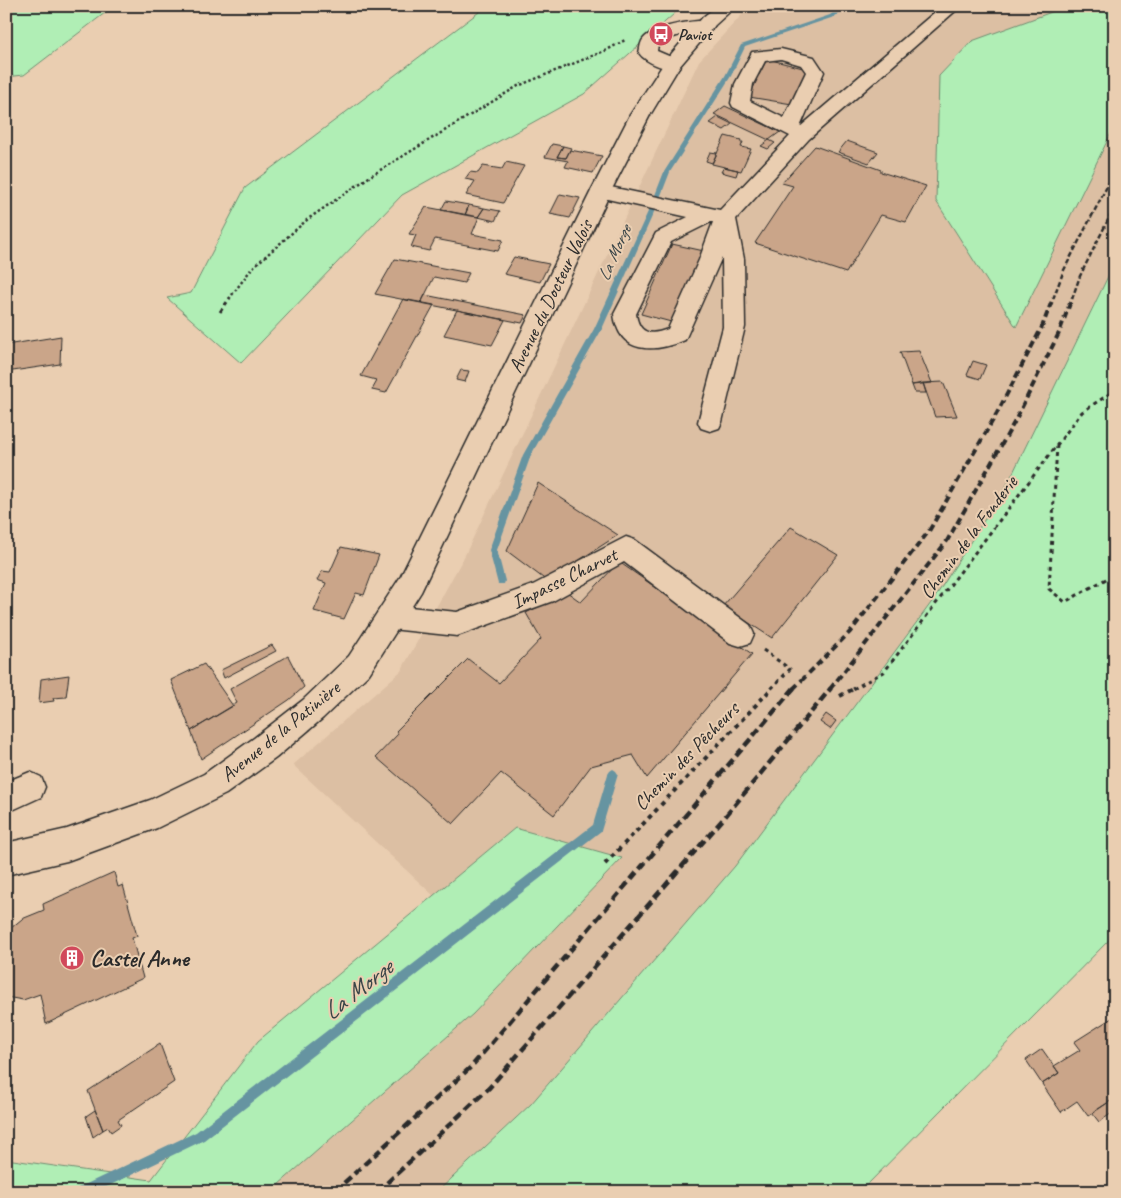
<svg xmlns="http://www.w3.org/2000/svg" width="1121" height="1198" viewBox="0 0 1121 1198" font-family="Caveat,sans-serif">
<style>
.built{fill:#dcbfa3}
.green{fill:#b0eeb5;stroke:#6e8c70}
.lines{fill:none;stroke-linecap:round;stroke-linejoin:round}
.stream{fill:#6694a1;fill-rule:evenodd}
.building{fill:#caa589;stroke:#2b2b2b}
.minor-casing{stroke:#2b2b2b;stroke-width:3}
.major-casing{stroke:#2b2b2b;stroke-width:3}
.path-far2{stroke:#2b2b2b;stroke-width:2.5;stroke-dasharray:2.5 2.5;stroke-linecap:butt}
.path-far1{stroke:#2b2b2b;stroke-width:3;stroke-dasharray:4 4;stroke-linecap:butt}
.path{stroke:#2b2b2b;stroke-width:4;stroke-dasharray:4.5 4.5;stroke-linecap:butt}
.minor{fill:#eaceb1;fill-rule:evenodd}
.major{fill:#eaceb1;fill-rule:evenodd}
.rail-far2{stroke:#2b2b2b;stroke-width:2.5;stroke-dasharray:5 2.5;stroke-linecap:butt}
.rail-far1{stroke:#2b2b2b;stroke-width:4;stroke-dasharray:7 4;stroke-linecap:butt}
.rail{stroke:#2b2b2b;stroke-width:4.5;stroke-dasharray:9 4.5;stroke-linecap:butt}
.labels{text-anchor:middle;stroke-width:4;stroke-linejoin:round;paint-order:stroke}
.far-poi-label{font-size:16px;font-weight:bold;fill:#2b2b2b;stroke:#eaceb1;text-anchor:start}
.far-water-label{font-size:18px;font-style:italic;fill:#3a4548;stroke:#eaceb1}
.street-label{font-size:20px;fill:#2b2b2b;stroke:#eaceb1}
.near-poi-label{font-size:24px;font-weight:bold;fill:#2b2b2b;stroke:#eaceb1;text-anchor:start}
.near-water-label{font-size:25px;font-style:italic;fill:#3a4548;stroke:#eaceb1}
</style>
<rect width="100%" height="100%" fill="#eaceb1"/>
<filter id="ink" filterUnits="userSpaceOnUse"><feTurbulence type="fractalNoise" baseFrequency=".02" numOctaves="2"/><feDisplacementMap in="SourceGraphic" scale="10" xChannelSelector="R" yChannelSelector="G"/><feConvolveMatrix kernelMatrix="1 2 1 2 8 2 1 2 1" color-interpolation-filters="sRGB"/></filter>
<g filter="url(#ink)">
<path class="built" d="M 750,6 L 1068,6 L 1026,22 L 1016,327 L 1115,125 L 1115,262 L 1008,483 L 934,599 L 735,866 L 531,1104 L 437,1192 L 270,1192 L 473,1014 L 622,858 L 515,828 L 434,896 L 293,765 L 401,671 L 465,555 L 699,61 Z"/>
<path class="green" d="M 6,6 L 114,6 L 24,75 L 6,77 Z
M 487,6 L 683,6 L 584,94 L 402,195 L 241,363 L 167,298 L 191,293 L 245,188 Z
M 1068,6 L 1115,6 L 1115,125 L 1016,327 L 936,201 L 939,76 L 972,41 Z
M 1115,262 L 1115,934 L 860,1192 L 437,1192 L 531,1104 L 735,866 L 934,599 L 1008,483 Z
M 515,828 L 622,858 L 473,1014 L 270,1192 L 6,1192 L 6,1159 L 151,1180 L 258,1041 Z"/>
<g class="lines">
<path class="stream" d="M 841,6 L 848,6 L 834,17 L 745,47 L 731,76 L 670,172 L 658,203 L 602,329 L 531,455 L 497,550 L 505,581 L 504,584 L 498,584 L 489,550 L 523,455 L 594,329 L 652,203 L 664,172 L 725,76 L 741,45 L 830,15 Z
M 613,769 L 616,771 L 618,774 L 601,831 L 204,1140 L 96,1192 L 76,1192 L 78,1188 L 196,1132 L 593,825 L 608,774 L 610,771 Z"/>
</g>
<path class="building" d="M 767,59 L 807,69 L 792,104 L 749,97 L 757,80 L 754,80 L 756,75 L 759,75 Z
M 725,106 L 780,132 L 769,140 L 714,114 Z
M 718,117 L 732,124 L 724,130 L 710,123 Z
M 725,136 L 741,140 L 740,142 L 743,142 L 741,147 L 751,149 L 741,171 L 712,164 Z
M 769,140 L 775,143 L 768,149 L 761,146 Z
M 847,141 L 878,152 L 869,163 L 838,152 Z
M 552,144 L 563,146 L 557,157 L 566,158 L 570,150 L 602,156 L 593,173 L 565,167 L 568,161 L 545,157 Z
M 563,146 L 571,148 L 566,158 L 557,157 Z
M 815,146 L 881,170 L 881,172 L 926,186 L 906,222 L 881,215 L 846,273 L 755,243 L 793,186 L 782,183 Z
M 710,152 L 717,153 L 712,163 L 706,161 Z
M 506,162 L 524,166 L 503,203 L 466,195 L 475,181 L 465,179 L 470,172 L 478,173 L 483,166 L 502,169 Z
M 724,167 L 738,170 L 736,176 L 721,172 Z
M 560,194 L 580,198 L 570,218 L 550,214 Z
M 446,201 L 469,205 L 465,215 L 441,210 Z
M 469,205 L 484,208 L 478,217 L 465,215 Z
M 426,207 L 479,217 L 472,234 L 503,240 L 498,251 L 435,239 L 429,251 L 411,247 L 416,235 L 409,234 Z
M 484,208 L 500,211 L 495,221 L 478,217 Z
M 672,244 L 704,251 L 675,323 L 641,314 Z
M 514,257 L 549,264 L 540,282 L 504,274 Z
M 395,259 L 469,273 L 464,283 L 434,277 L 421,303 L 375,294 Z
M 425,295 L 526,315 L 522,323 L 421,303 Z
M 403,299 L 434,305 L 386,393 L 372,390 L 377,381 L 376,380 L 361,376 Z
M 457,310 L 505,320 L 492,345 L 444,335 Z
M 61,336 L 60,364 L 6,372 L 6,345 Z
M 919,351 L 932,383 L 912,385 L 900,352 Z
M 973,361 L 986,365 L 980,379 L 967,375 Z
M 461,370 L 469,371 L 465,382 L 456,380 Z
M 943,382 L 957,416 L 935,417 L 923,383 Z
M 923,383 L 926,393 L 915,393 L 912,385 Z
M 538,483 L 618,535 L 547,581 L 507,551 Z
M 791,527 L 838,555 L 772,638 L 723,606 Z
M 341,547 L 379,555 L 364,595 L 356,593 L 344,619 L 314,611 L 326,583 L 317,580 L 322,571 L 330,572 Z
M 619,562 L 752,654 L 647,778 L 633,755 L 591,766 L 554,815 L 501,773 L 453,824 L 376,757 L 398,734 L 396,731 L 468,659 L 499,683 L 541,639 L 526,613 L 567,592 L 581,602 Z
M 272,645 L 276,651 L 224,678 L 221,670 Z
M 288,656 L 304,687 L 289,700 L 201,759 L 191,731 L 237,703 L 230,689 Z
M 204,664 L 233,706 L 191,731 L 171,680 Z
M 69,675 L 66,697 L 53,698 L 54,701 L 39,703 L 41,679 Z
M 826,714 L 836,721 L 830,729 L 820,722 Z
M 114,872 L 118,887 L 123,885 L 137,936 L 132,938 L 143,978 L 46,1024 L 40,994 L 23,1000 L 6,997 L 6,932 L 22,919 L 44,910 L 43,904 Z
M 1115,1016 L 1115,1098 L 1088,1116 L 1077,1101 L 1061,1112 L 1042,1084 L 1059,1073 L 1054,1066 L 1080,1050 L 1074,1042 Z
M 160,1044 L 174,1082 L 118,1120 L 121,1125 L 111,1132 L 108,1127 L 103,1130 L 88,1091 Z
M 1042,1049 L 1059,1073 L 1042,1084 L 1026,1060 Z
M 1115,1098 L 1115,1111 L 1099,1122 L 1092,1113 Z
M 95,1110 L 103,1130 L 93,1137 L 86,1116 Z"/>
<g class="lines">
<defs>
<path id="minor" d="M 942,6 L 961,6 L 809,139 L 736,219 L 744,259 L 745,327 L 722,422 L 719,428 L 710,431 L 701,428 L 698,422 L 723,327 L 722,257 L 685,340 C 654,353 619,355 614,314 L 656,233 L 688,217 L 594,196 L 591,191 L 594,186 L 601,185 L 720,210 L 790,136 L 733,107 L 731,103 L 735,84 L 752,52 L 781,49 L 814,57 L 824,72 L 800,127 ZM 781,59 L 801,65 L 806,72 L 784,118 L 750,101 L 753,84 L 765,61 ZM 711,222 L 713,222 L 699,260 L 668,329 C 650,336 639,334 636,314 L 671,242 Z
M 698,21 L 711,22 L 714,26 L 711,30 C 692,34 676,33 658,44 L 657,51 L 678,60 L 681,64 L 678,68 C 667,71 646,63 639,53 C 640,49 640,45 642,41 C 649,28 684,22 698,21 Z
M 626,537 L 635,540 L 750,625 L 754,634 L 750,643 L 740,646 L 730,643 L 624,562 L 553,601 L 457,636 L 391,629 L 381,625 L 377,617 L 381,609 L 391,605 L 457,612 L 533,585 Z
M 30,772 L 41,777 L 45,787 L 41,797 L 6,813 L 6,782 Z"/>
<path id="major" d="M 717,6 L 736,6 L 715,25 L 679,67 L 650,115 L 611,191 L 421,592 L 369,674 L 323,718 L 276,758 L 226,794 L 157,828 L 67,861 L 6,875 L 6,843 L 67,829 L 150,800 L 204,774 L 254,738 L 303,700 L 349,656 L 401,576 L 591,191 L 630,115 L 666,60 L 703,17 Z"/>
</defs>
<use href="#minor" class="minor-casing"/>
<use href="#major" class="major-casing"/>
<path class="path-far2" d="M 229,299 L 252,268 L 308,219 L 372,175 L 518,86 L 607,50 L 625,40"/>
<path class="path-far1" d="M 220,312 L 230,298
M 1057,445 L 1049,589 L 1065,602 L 1115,574
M 763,650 L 790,669 L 771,689
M 853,689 L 884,672 L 1082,412 L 1115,390"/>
<path class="path" d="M 840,696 L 855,688
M 605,864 L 772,688"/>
<use href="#minor" class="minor"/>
<use href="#major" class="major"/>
<path class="rail-far2" d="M 1053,299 L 1064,270 L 1115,171
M 1072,299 L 1080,276 L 1115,206"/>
<path class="rail-far1" d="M 793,689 L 850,632 L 929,531 L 997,413 L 1042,327 L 1053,298
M 830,689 L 947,541 L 1015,421 L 1059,333 L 1072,298"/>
<path class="rail" d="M 334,1192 L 471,1067 L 794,688
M 377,1192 L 489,1088 L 724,818 L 831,688"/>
</g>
</g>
<defs>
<symbol id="bus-disc" viewBox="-11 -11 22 22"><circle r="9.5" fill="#d1495b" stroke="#eaceb1"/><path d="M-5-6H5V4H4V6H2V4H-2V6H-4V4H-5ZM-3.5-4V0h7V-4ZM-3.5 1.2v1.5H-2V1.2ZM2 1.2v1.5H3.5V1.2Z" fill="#fff"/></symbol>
<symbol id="building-disc" viewBox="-11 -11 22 22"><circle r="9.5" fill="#d1495b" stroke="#eaceb1"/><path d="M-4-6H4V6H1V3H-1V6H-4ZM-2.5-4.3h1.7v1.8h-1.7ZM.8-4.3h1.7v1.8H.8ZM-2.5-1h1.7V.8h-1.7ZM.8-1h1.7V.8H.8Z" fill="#fff"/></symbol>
</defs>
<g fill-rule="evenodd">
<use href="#bus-disc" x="647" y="20" width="28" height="28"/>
<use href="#building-disc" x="58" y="944" width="28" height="28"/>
</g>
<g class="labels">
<g class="far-poi-label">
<text x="678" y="40">Paviot</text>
</g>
<g class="far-water-label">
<text transform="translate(614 253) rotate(-66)" y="6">La Morge</text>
</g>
<g class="street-label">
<text transform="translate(550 296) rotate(-64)" y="7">Avenue du Docteur Valois</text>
<text transform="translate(968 537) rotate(-53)" y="7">Chemin de la Fonderie</text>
<text transform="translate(564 578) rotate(-26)" y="7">Impasse Charvet</text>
<text transform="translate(280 731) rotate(-39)" y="7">Avenue de la Patinière</text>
<text transform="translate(686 756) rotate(-46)" y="7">Chemin des Pêcheurs</text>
</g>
<g class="near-poi-label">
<text x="90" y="966">Castel Anne</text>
</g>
<g class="near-water-label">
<text transform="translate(357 989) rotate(-38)" y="9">La Morge</text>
</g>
</g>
<rect width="1121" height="1198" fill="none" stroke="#eaceb1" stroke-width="25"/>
<rect x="12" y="12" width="1096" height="1173" fill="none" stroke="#2b2b2b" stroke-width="2" filter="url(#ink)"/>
</svg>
